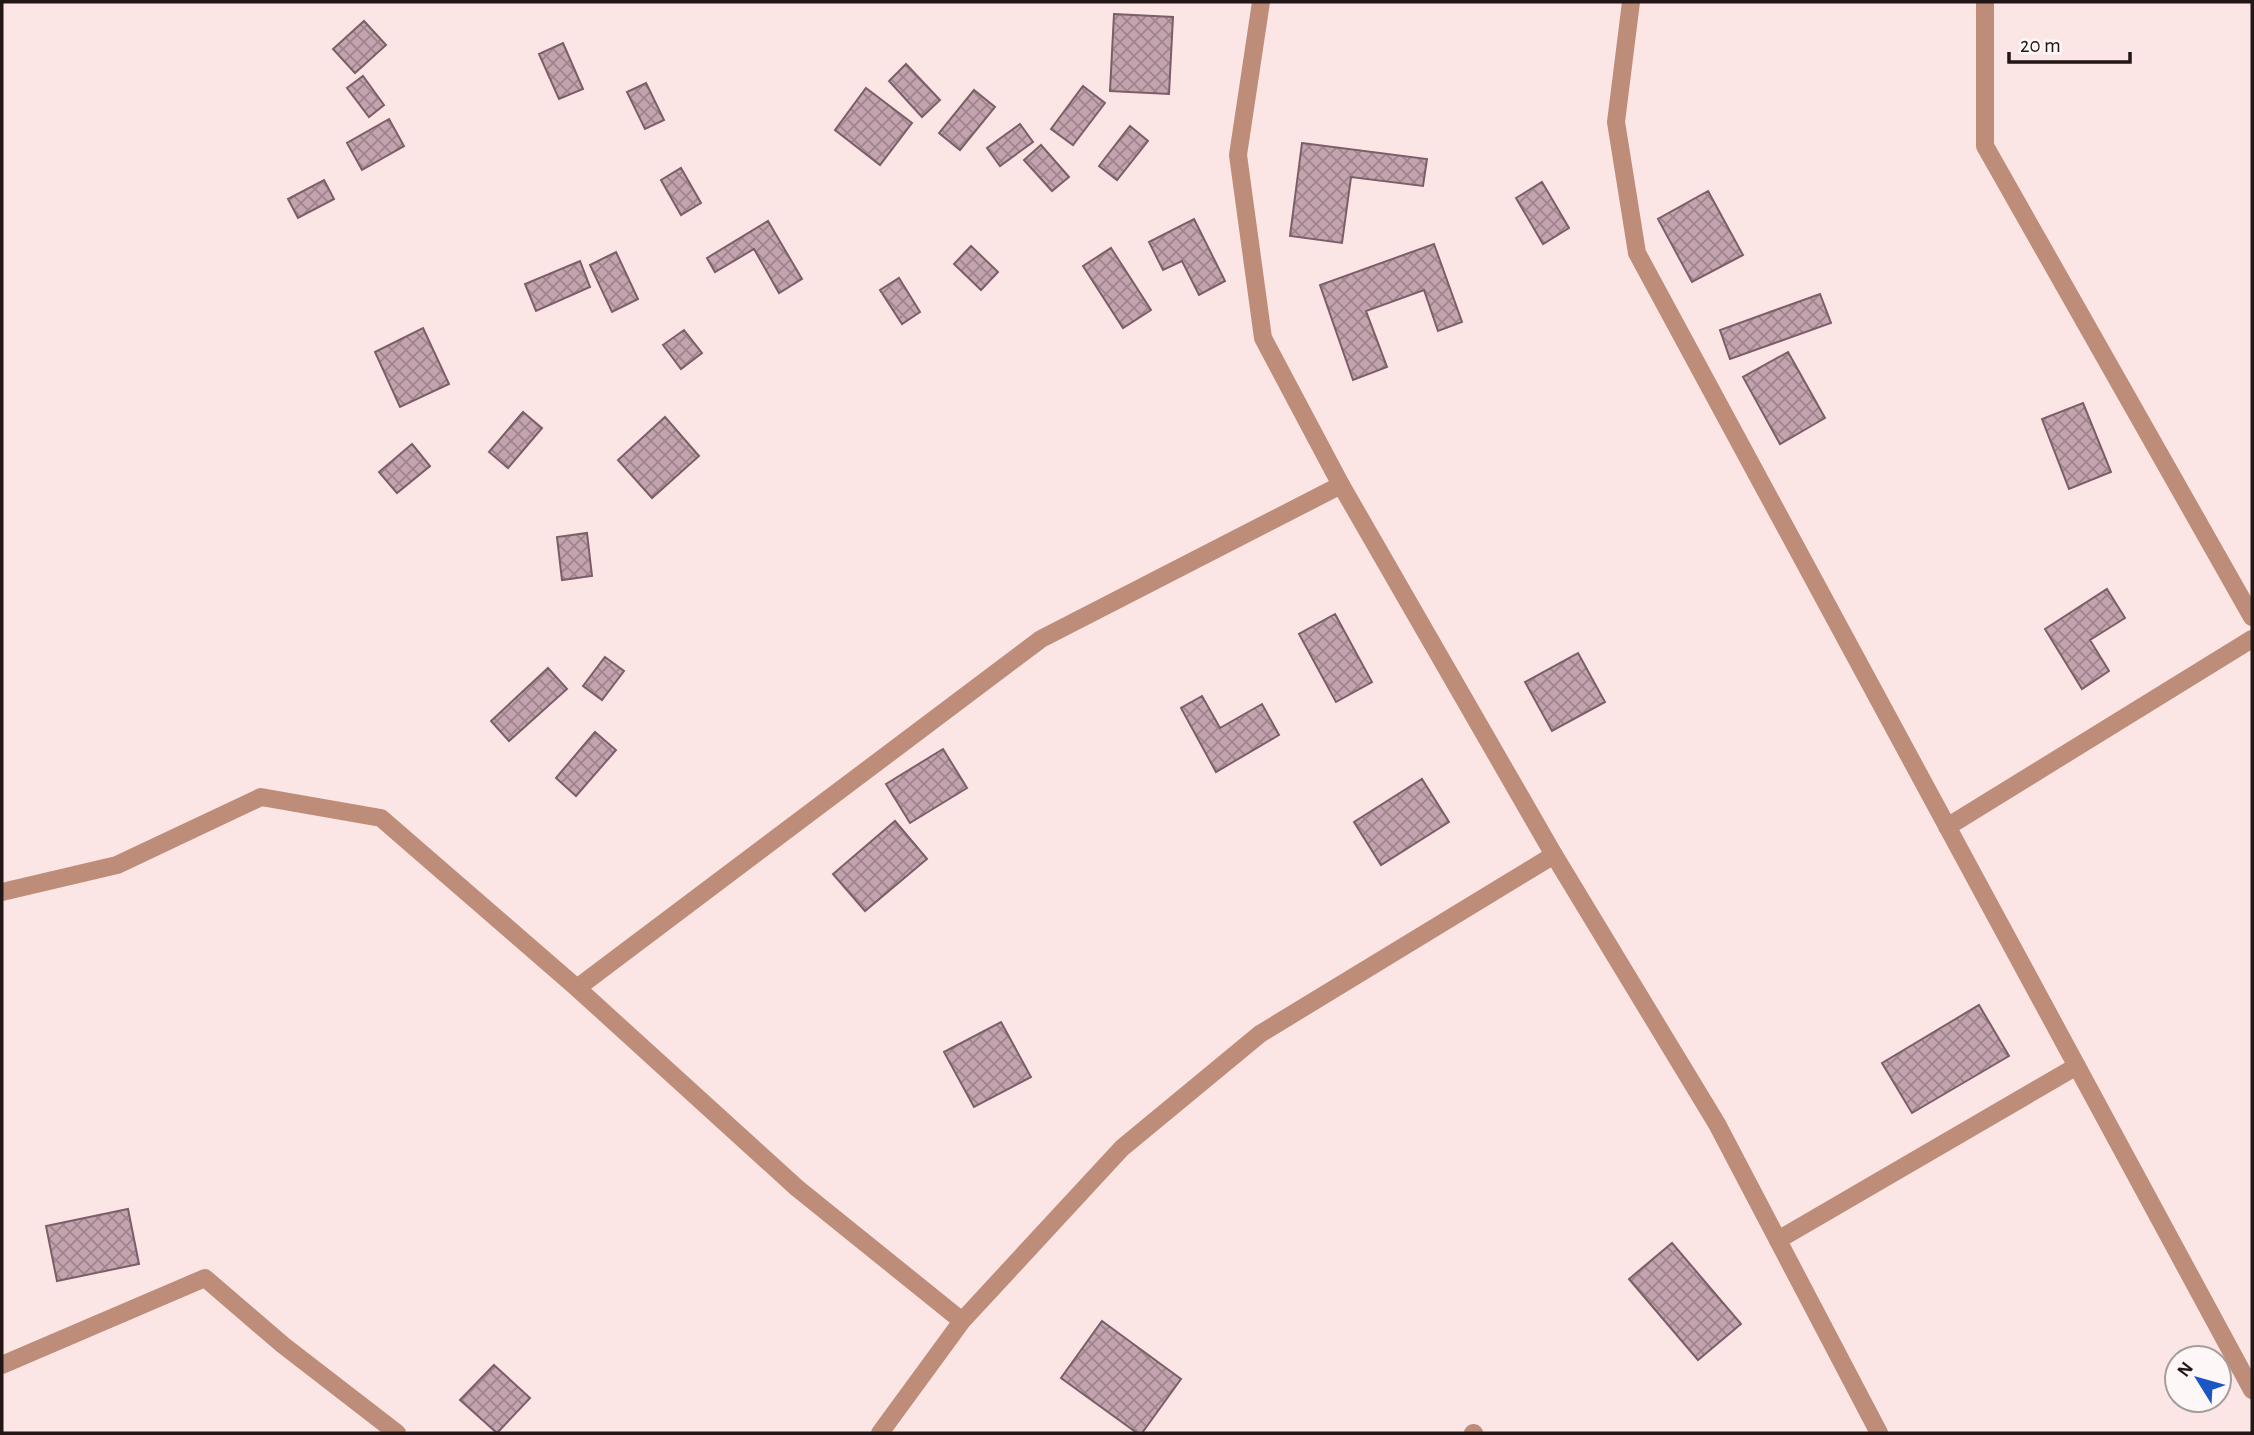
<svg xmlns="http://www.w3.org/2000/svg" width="2254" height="1435" viewBox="0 0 2254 1435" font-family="'Alegreya Sans',sans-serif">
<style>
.building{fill:url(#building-cross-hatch);stroke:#7c5e69;stroke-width:2}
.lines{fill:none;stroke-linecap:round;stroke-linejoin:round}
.minor{stroke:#be8d7a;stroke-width:18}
.tertiary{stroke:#be8d7a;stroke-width:18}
</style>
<defs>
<pattern id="building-cross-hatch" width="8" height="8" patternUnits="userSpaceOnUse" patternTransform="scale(1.75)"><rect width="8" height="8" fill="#c3a3ad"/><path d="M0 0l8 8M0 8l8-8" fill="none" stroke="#9e848c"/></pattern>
</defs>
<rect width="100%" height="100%" fill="#fce6e5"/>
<path class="building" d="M 1114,14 L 1173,17 L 1169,94 L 1110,91 Z
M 364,21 L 386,45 L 355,73 L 333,49 Z
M 563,43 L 583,89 L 559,99 L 539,54 Z
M 906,64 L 940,100 L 922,117 L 889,81 Z
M 363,76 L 384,105 L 369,117 L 347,88 Z
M 646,83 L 664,120 L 645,129 L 627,92 Z
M 1083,86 L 1105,103 L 1073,145 L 1051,129 Z
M 866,88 L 912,123 L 880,165 L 835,130 Z
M 974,90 L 995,107 L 960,150 L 939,133 Z
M 389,119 L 404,146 L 362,170 L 347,143 Z
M 1020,124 L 1033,142 L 1000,166 L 987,148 Z
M 1130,126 L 1148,141 L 1117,180 L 1099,166 Z
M 1302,143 L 1427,159 L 1423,186 L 1351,177 L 1342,243 L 1290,236 Z
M 1041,145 L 1069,177 L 1052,191 L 1024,160 Z
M 681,168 L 701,203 L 681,215 L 661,180 Z
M 324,180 L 334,199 L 298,218 L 288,199 Z
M 1542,182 L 1569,228 L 1543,244 L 1516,198 Z
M 1708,191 L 1743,255 L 1692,282 L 1658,219 Z
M 1194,219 L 1225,281 L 1199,295 L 1182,261 L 1163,270 L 1149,242 Z
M 768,221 L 802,279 L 779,293 L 754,249 L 715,272 L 707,258 Z
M 1434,244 L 1462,322 L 1438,331 L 1424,290 L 1366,311 L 1387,367 L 1353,380 L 1320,285 Z
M 971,246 L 998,272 L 981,290 L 954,264 Z
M 1111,248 L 1151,310 L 1123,328 L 1083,266 Z
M 616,252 L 638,299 L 612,312 L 590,265 Z
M 580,261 L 590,287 L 536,311 L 525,284 Z
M 899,278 L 920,312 L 902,324 L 880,290 Z
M 1820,294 L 1831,323 L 1730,359 L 1720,330 Z
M 423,328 L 449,384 L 400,407 L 375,352 Z
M 684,330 L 702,353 L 681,369 L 663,345 Z
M 1788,352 L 1825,418 L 1780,444 L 1743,377 Z
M 2083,403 L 2111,472 L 2069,489 L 2042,419 Z
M 523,412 L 542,428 L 508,468 L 489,452 Z
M 665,417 L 699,456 L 652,498 L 618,460 Z
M 412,444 L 430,466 L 397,493 L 379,472 Z
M 587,533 L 592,576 L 562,580 L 557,537 Z
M 2107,589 L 2125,618 L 2090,640 L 2109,671 L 2082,689 L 2045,629 Z
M 1335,614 L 1372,682 L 1336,702 L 1299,634 Z
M 1578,653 L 1605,702 L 1552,731 L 1525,682 Z
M 605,657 L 624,671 L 602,700 L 583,686 Z
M 548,668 L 567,689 L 509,741 L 491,721 Z
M 1202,696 L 1220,728 L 1262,704 L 1279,735 L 1216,772 L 1181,708 Z
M 595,732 L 616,750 L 576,796 L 556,778 Z
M 943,749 L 967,788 L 910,823 L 886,784 Z
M 1422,779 L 1449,822 L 1381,865 L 1354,822 Z
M 895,821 L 927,859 L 865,911 L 833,874 Z
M 1979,1005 L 2009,1056 L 1912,1113 L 1882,1063 Z
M 1001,1022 L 1031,1077 L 974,1107 L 944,1052 Z
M 128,1209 L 139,1264 L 57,1281 L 46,1226 Z
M 1672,1243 L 1741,1324 L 1698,1360 L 1629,1279 Z
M 1102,1321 L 1181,1379 L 1142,1433 L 1137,1433 L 1061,1378 Z
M 494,1365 L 530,1398 L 497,1433 L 460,1400 Z"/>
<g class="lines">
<path class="minor" d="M 1631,2 L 1616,122 L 1637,253 L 2252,1390
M 1985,2 L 1985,146 L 2252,617
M 1947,827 L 2252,639
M 2,892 L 117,865 L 261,797 L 381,818 L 577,988 L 797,1188 L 962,1321
M 577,988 L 1041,639 L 1341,485
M 1778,1240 L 2077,1066
M 2,1365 L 205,1278 L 283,1345 L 397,1433
M 880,1433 L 962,1321 L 1122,1148 L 1260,1034 L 1554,855
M 1473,1433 L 1474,1433"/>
<path class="tertiary" d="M 1261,2 L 1238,155 L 1263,338 L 1341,485 L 1554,855 L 1717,1124 L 1879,1433"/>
</g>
<rect width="2254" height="1435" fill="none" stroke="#221616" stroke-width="7"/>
<g transform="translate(2198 1379) rotate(307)"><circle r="33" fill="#fef7f7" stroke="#a69d9d" stroke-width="2"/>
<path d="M0-5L12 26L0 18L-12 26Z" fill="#1a57c3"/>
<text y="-10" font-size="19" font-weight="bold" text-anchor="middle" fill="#221616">N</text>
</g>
<path d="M2009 52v10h121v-10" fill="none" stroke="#221616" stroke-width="3.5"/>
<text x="2020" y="52" font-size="21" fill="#221616" stroke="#fef7f7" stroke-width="5" paint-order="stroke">20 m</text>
</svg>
